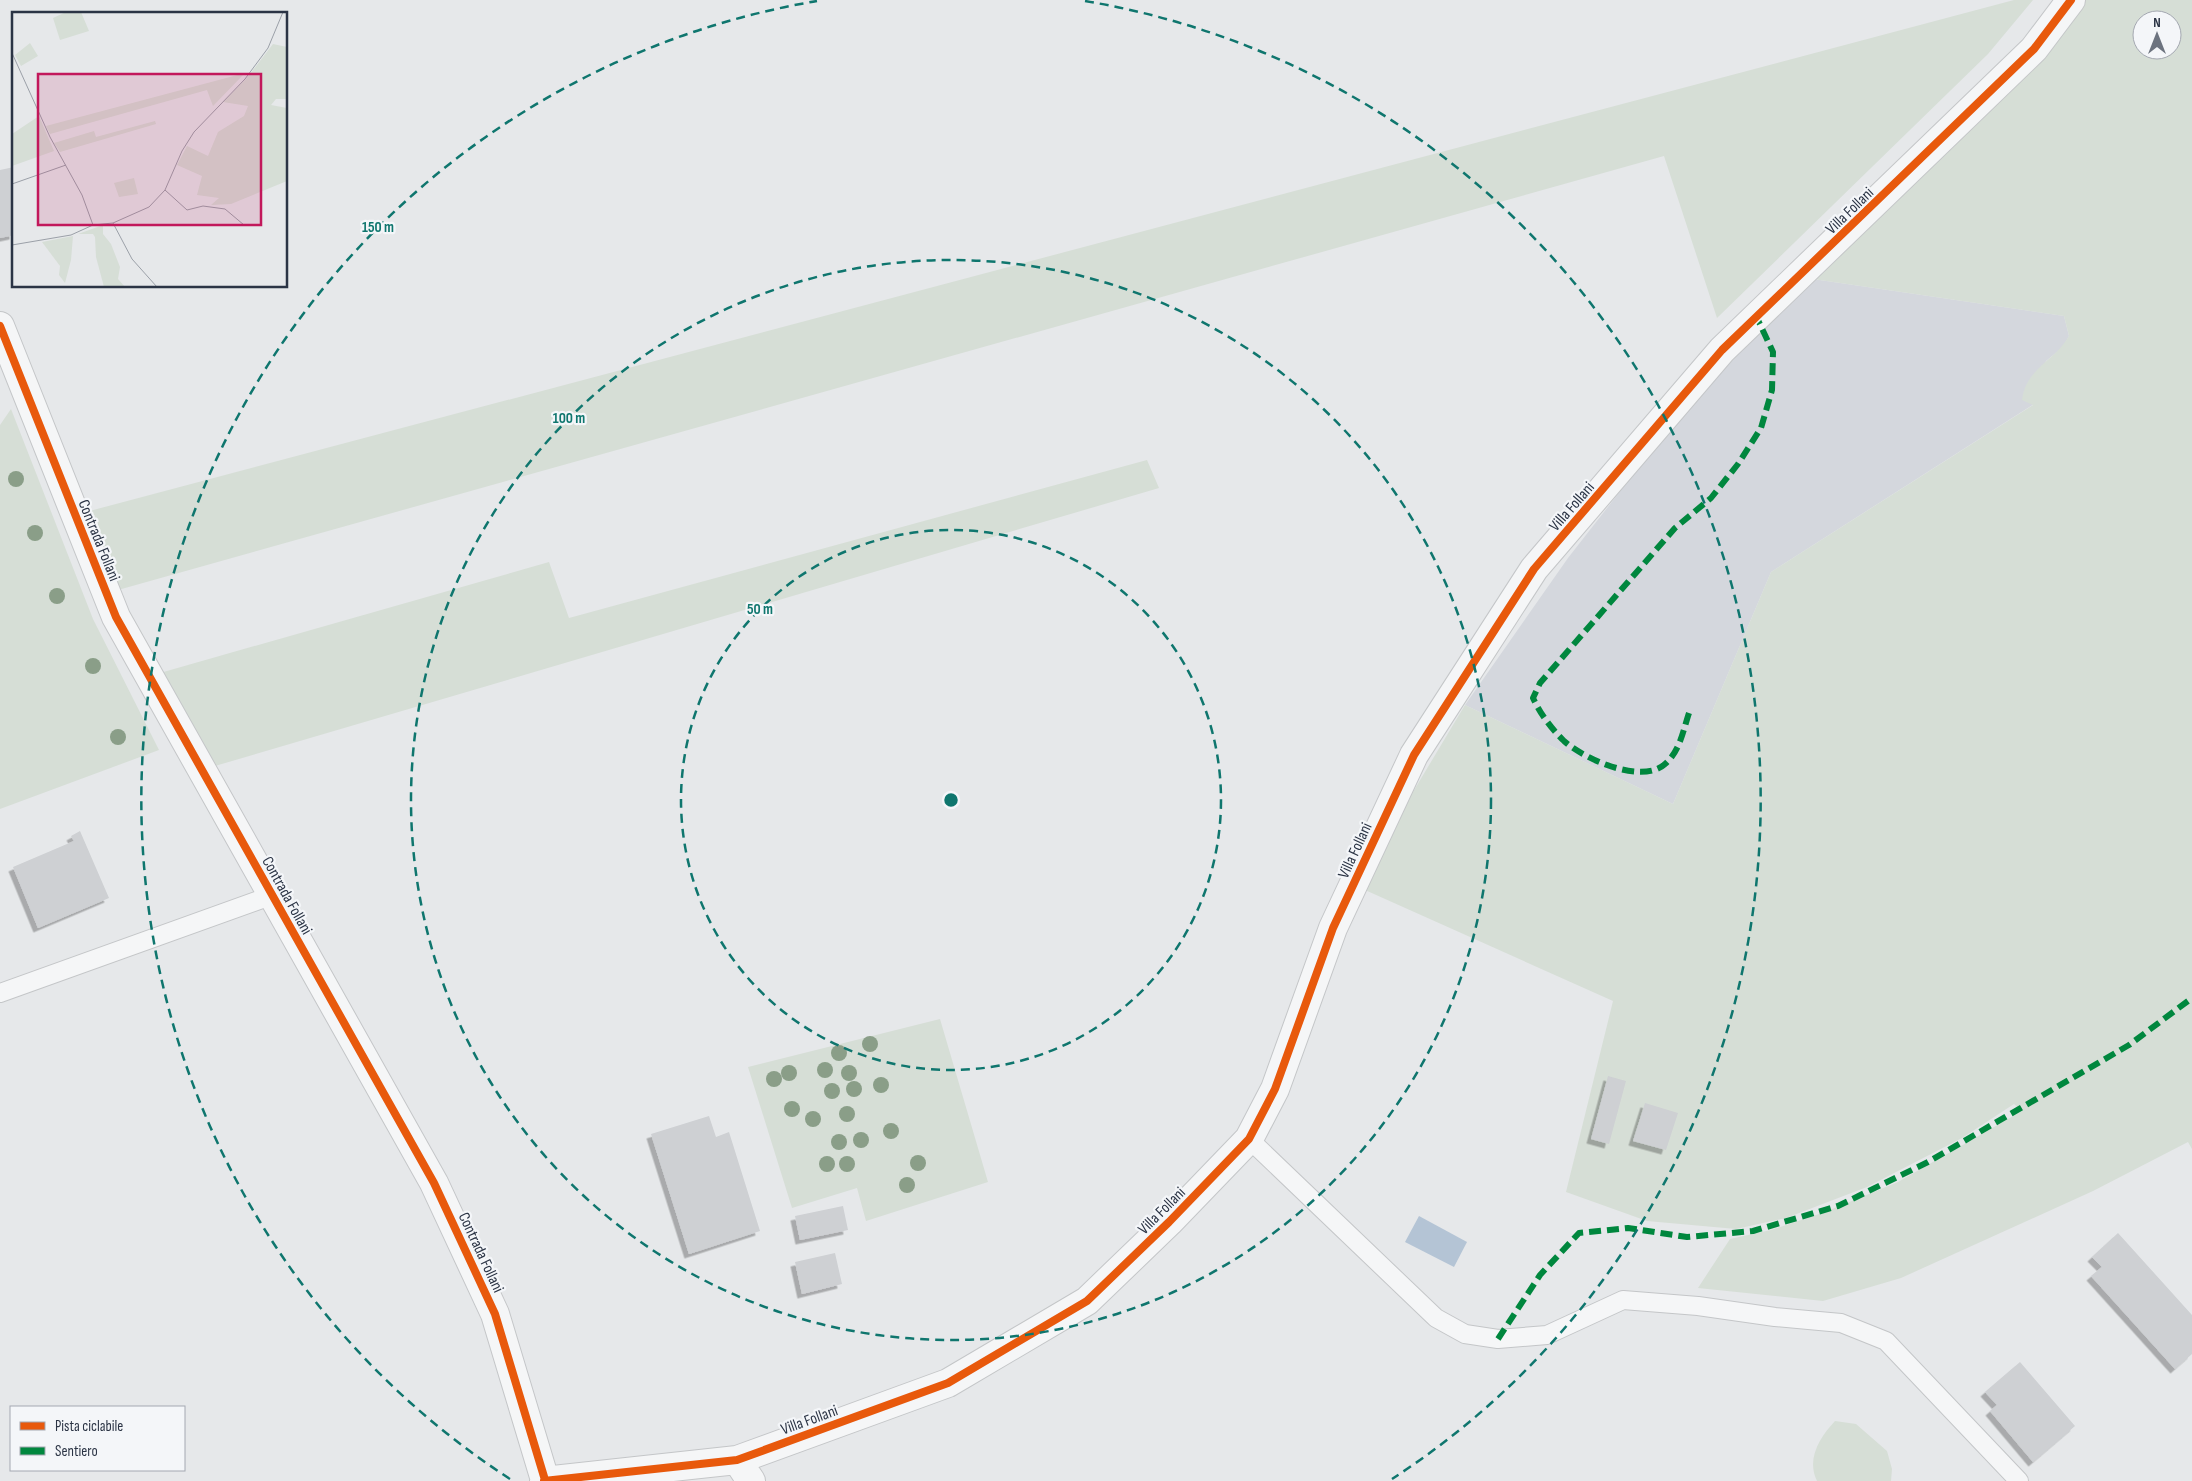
<svg xmlns="http://www.w3.org/2000/svg" width="2192" height="1481" viewBox="0 0 2192 1481" font-family="'Sofia Sans Condensed',sans-serif">
<style>
.built{fill:#d4d7dd}
.green{fill:#d6ded6;fill-rule:evenodd}
.water{fill:#b4c4d5}
.building{fill:#ced0d3;filter:url(#shadow)}
.lines{fill:none;stroke-linecap:round;stroke-linejoin:round}
.lane-casing{stroke:#c4c6c8;stroke-width:20}
.street-casing{stroke:#c4c6c8;stroke-width:30}
.lane{stroke:#f5f6f7;stroke-width:18}
.street{stroke:#f5f6f7;stroke-width:28}
.quiet{stroke:#00873e;stroke-width:6;stroke-dasharray:12 6;stroke-linecap:butt}
.cycleway-casing{stroke:#f4f6f9;stroke-width:11}
.cycleway{stroke:#e8590c;stroke-width:8}
.tree{fill:#8a9e88}
.ring{fill:none;stroke:#0f766e;stroke-width:2.5;stroke-dasharray:9 6}
.labels{text-anchor:middle;stroke-width:4.5;stroke-linejoin:round;paint-order:stroke}
.street-label{font-size:16px;fill:#2b3445;stroke:#f4f6f9}
.inset-road{fill:none;stroke:#9ba0a8;stroke-width:1}
.view{fill:#c2185b;fill-opacity:0.15;stroke:#c2185b;stroke-width:2.5}
.inset-edge{fill:none;stroke:#2b3445;stroke-width:2.5}
.centre{fill:#0f766e;stroke:#f4f6f9;stroke-width:2.5}
.ring-label{font-size:15px;text-anchor:middle;font-weight:bold;fill:#0f766e;stroke:#f4f6f9;stroke-width:4.5;stroke-linejoin:round;paint-order:stroke}
</style>
<defs>
<filter id="shadow"><feDropShadow dx="-4.5" dy="4.5" stdDeviation="0" flood-color="#0004"/></filter>
</defs>
<rect width="100%" height="100%" fill="#e6e8ea"/>
<path class="built" d="M 1813,279 L 2064,316 L 2069,336 L 2063,347 L 2046,361 L 2034,404 L 1771,572 L 1673,804 L 1465,705 L 1568,558 L 1643,462 L 1711,382 Z"/>
<path class="green" d="M 2014,0 L 2033,0 L 1988,54 L 1717,318 L 1664,156 L 118,590 L 82,513 Z
M 2080,0 L 2192,0 L 2192,1149 L 2188,1142 L 2093,1191 L 1901,1278 L 1823,1301 L 1698,1288 L 1730,1239 L 1771,1230 L 1825,1212 L 1898,1182 L 2022,1111 L 2014,1104 L 1962,1138 L 1867,1187 L 1786,1218 L 1736,1229 L 1647,1221 L 1566,1192 L 1613,1001 L 1365,890 L 1404,807 L 1465,705 L 1673,804 L 1771,572 L 2033,405 L 2022,400 C 2026,368 2055,361 2069,336 L 2064,316 L 1813,279 ZM 2142,20 L 2172,20 L 2172,50 L 2142,50 Z
M 11,409 L 93,619 L 159,750 L 0,809 L 0,425 Z
M 1147,460 L 1159,488 L 215,766 L 160,673 L 549,562 L 569,618 Z
M 940,1019 L 988,1182 L 866,1221 L 857,1188 L 792,1208 L 748,1067 Z
M 1835,1421 L 1856,1424 L 1887,1451 L 1892,1469 L 1891,1481 L 1817,1481 C 1806,1459 1820,1437 1835,1421 Z"/>
<path class="water" d="M 1419,1216 L 1467,1242 L 1454,1267 L 1405,1242 Z"/>
<path class="building" d="M 14,167 L 14,235 L 0,238 L 0,170 Z
M 80,831 L 109,898 L 38,928 L 13,867 L 74,841 L 71,836 Z
M 1608,1076 L 1626,1081 L 1609,1144 L 1591,1139 Z
M 1645,1103 L 1678,1113 L 1666,1150 L 1633,1141 Z
M 709,1116 L 716,1137 L 729,1132 L 760,1231 L 689,1254 L 651,1134 Z
M 843,1206 L 848,1230 L 800,1240 L 795,1216 Z
M 2118,1233 L 2192,1315 L 2192,1354 L 2175,1369 L 2091,1276 L 2102,1267 L 2092,1257 Z
M 835,1253 L 842,1284 L 802,1294 L 795,1262 Z
M 2020,1362 L 2075,1426 L 2033,1462 L 1990,1411 L 1997,1405 L 1985,1392 Z"/>
<g class="lines">
<defs>
<path id="lane" d="M 0,993 L 273,895
M 1249,1139 L 1436,1318 L 1465,1334 L 1498,1339 L 1547,1335 L 1623,1300 L 1698,1306 L 1775,1317 L 1841,1323 L 1886,1341 L 2019,1481"/>
<path id="street" d="M 0,326 L 116,617 L 434,1183 L 495,1314 L 545,1480
M 737,1460 L 751,1481
M 544,1481 L 737,1460 L 948,1383 L 1087,1301 L 1169,1222 L 1249,1139 L 1275,1089 L 1333,928 L 1414,755 L 1534,569 L 1722,350 L 2034,49 L 2071,0"/>
</defs>
<use href="#lane" class="lane-casing"/>
<use href="#street" class="street-casing"/>
<use href="#lane" class="lane"/>
<use href="#street" class="street"/>
<path class="quiet" d="M 1689,713 C 1683,731 1680,751 1665,764 C 1642,785 1584,759 1564,741 C 1551,728 1541,715 1533,698 L 1540,683 L 1675,528 L 1711,498 L 1738,464 L 1761,428 L 1772,390 L 1773,352 L 1757,318
M 1498,1339 L 1540,1275 L 1579,1233 L 1628,1228 L 1687,1237 L 1753,1231 L 1838,1206 L 1928,1162 L 2129,1045 L 2192,998"/>
<defs>
<path id="cycleway" d="M 0,326 L 116,617 L 434,1183 L 495,1314 L 545,1480
M 544,1481 L 737,1460 L 948,1383 L 1087,1301 L 1169,1222 L 1249,1139 L 1275,1089 L 1333,928 L 1414,755 L 1534,569 L 1722,350 L 2034,49 L 2071,0"/>
</defs>
<use href="#cycleway" class="cycleway-casing"/>
<use href="#cycleway" class="cycleway"/>
</g>
<g class="tree">
<circle cx="16" cy="479" r="8"/>
<circle cx="35" cy="533" r="8"/>
<circle cx="57" cy="596" r="8"/>
<circle cx="93" cy="666" r="8"/>
<circle cx="118" cy="737" r="8"/>
<circle cx="870" cy="1044" r="8"/>
<circle cx="839" cy="1053" r="8"/>
<circle cx="825" cy="1070" r="8"/>
<circle cx="789" cy="1073" r="8"/>
<circle cx="849" cy="1073" r="8"/>
<circle cx="774" cy="1079" r="8"/>
<circle cx="881" cy="1085" r="8"/>
<circle cx="854" cy="1089" r="8"/>
<circle cx="832" cy="1091" r="8"/>
<circle cx="792" cy="1109" r="8"/>
<circle cx="847" cy="1114" r="8"/>
<circle cx="813" cy="1119" r="8"/>
<circle cx="891" cy="1131" r="8"/>
<circle cx="861" cy="1140" r="8"/>
<circle cx="839" cy="1142" r="8"/>
<circle cx="918" cy="1163" r="8"/>
<circle cx="827" cy="1164" r="8"/>
<circle cx="847" cy="1164" r="8"/>
<circle cx="907" cy="1185" r="8"/>
</g>
<g class="ring">
<circle cx="951" cy="800" r="270"/>
<circle cx="951" cy="800" r="540"/>
<path d="M510 1479A810 810 0 0 1 817 1M1085 1A810 810 0 0 1 1392 1479"/>
</g>
<g class="labels">
<g class="street-label">
<text transform="translate(1849 210) rotate(-44)" y="6">Villa Follani</text>
<text transform="translate(1571 506) rotate(-49)" y="6">Villa Follani</text>
<text transform="translate(100 540) rotate(68)" y="6">Contrada Follani</text>
<text transform="translate(1354 850) rotate(-65)" y="6">Villa Follani</text>
<text transform="translate(288 895) rotate(61)" y="6">Contrada Follani</text>
<text transform="translate(1161 1210) rotate(-45)" y="6">Villa Follani</text>
<text transform="translate(482 1252) rotate(65)" y="6">Contrada Follani</text>
<text transform="translate(809 1419) rotate(-20)" y="6">Villa Follani</text>
</g>
</g>
<g transform="translate(12 12)">
<rect width="275" height="275" fill="#e6e8ea"/>
<path d="M 54,0 L 69,0 L 77,19 L 48,28 L 41,6 ZM 18,31 L 26,44 L 9,54 L 3,43 ZM 261,32 L 275,35 L 275,87 L 264,87 L 259,93 L 275,96 L 275,169 L 219,192 L 199,193 L 207,186 L 185,183 L 190,164 L 165,153 L 175,134 L 196,144 L 206,120 L 232,104 L 236,94 L 211,90 L 234,67 ZM 233,61 L 201,94 L 195,78 L 38,122 L 34,114 ZM 27,104 L 42,139 L 0,154 L 0,122 ZM 143,109 L 144,112 L 48,140 L 42,131 L 82,119 L 84,125 ZM 122,166 L 126,182 L 107,185 L 102,171 ZM 91,213 L 91,222 L 99,232 L 108,255 L 106,267 L 113,275 L 92,275 L 84,245 L 83,225 L 81,222 L 66,222 ZM 61,224 L 59,248 L 53,271 L 47,263 L 48,254 L 30,230 Z" fill="#d6ded6"/>
<path class="inset-road" d="M 0,41 L 38,125 L 70,183 L 81,213M 0,172 L 54,153M 153,178 L 175,198 L 191,194 L 213,197 L 232,213M 101,211 L 120,247 L 145,275M 0,233 L 59,223 L 81,213 L 101,211 L 137,195 L 153,178 L 170,139 L 182,120 L 233,67 L 256,36 L 271,0"/>
<path class="view" d="M 26,62 L 249,62 L 249,213 L 26,213 Z"/>
<rect width="275" height="275" class="inset-edge"/>
</g>
<circle cx="951" cy="800" r="8" class="centre"/>
<g class="ring-label">
<text x="378" y="232">150 m</text>
<text x="569" y="423">100 m</text>
<text x="760" y="614">50 m</text>
</g>
<rect x="10" y="1406" width="175" height="65" fill="#f4f6f9" stroke="#a4a8b1"/>
<rect x="20" y="1422" width="25" height="8" fill="#e8590c" stroke="#a4a8b1"/>
<text x="55" y="1431" font-size="15" fill="#2b3445">Pista ciclabile</text>
<rect x="20" y="1447" width="25" height="8" fill="#00873e" stroke="#a4a8b1"/>
<text x="55" y="1456" font-size="15" fill="#2b3445">Sentiero</text>
<g transform="translate(2157 35)"><circle r="24" fill="#f4f6f9" stroke="#a4a8b1"/>
<path d="M0-4L9 19L0 12L-9 19Z" fill="#6c737f"/>
<text y="-8" font-size="14" font-weight="bold" text-anchor="middle" fill="#2b3445">N</text>
</g>
</svg>
